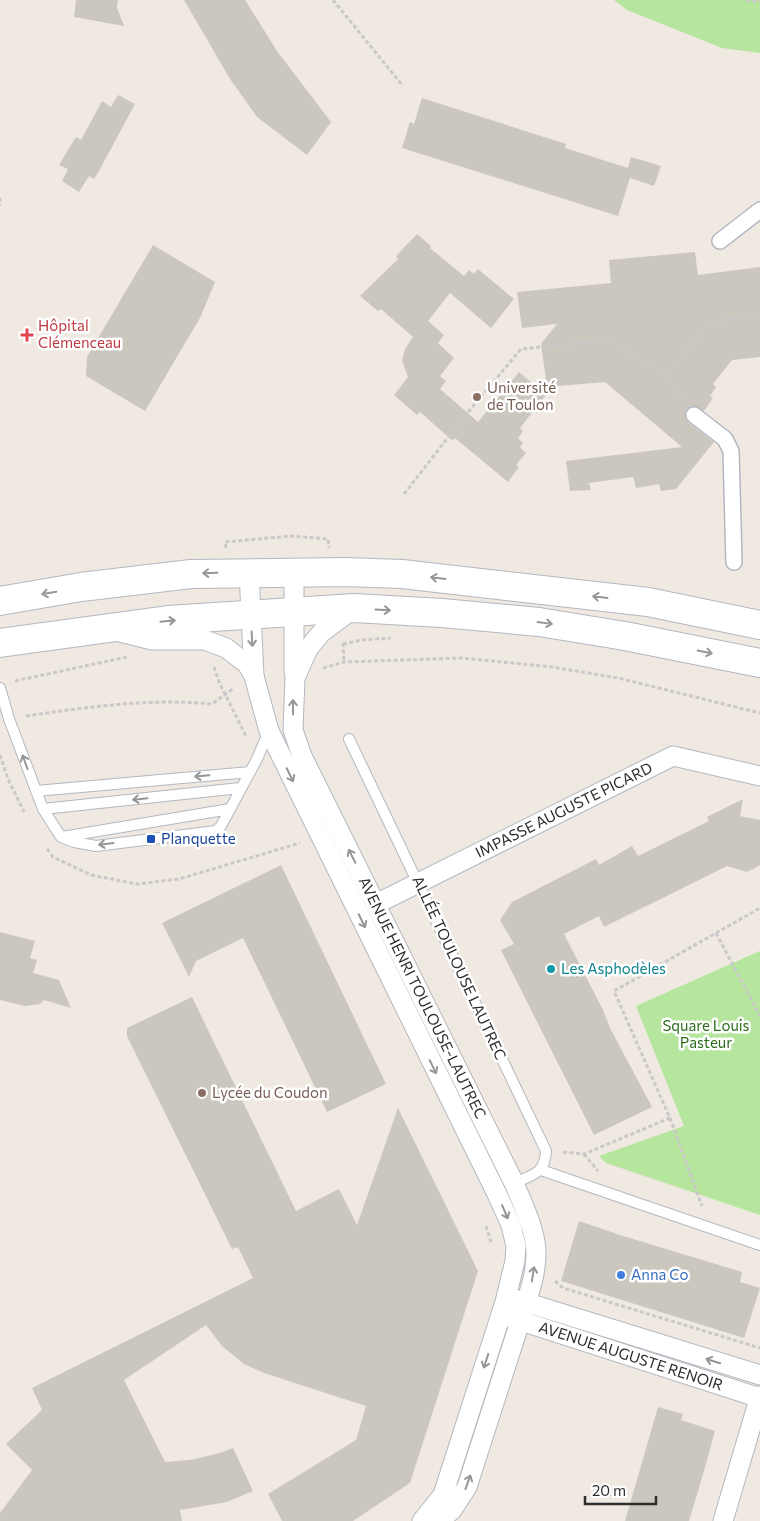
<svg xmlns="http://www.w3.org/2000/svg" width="760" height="1521" viewBox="0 0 760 1521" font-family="Commissioner,sans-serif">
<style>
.green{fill:#b6e59e}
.building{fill:#cbc7bf}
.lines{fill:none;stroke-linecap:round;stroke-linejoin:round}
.service-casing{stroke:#b4b7c1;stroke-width:12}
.pedestrian-casing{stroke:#b4b7c1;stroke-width:18}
.minor-casing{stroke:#b4b7c1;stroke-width:21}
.secondary-casing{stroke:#b4b7c1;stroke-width:30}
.path{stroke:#c9c9c9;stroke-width:3;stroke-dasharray:4 2.5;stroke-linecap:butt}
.service{stroke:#fff;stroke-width:10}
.pedestrian{stroke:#fff;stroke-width:15}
.minor{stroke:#fff;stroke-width:19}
.secondary{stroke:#fff;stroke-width:28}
.oneway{stroke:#969696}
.health-dot{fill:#e0444e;stroke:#fff;stroke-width:2}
.education-dot{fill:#8d6e63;stroke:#fff;stroke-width:2}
.transit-dot{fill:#1a4fb4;stroke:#fff;stroke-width:2}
.culture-dot{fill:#0f9aa8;stroke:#fff;stroke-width:2}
.shop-dot{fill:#3f7fe0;stroke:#fff;stroke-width:2}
.labels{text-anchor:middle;stroke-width:5;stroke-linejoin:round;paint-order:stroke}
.health-label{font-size:15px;fill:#be3a42;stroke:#fff;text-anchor:start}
.education-label{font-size:15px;fill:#785e54;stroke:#fff;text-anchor:start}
.street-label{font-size:15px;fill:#2e2e2e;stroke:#fff}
.transit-label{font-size:15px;fill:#164399;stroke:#fff;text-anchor:start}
.culture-label{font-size:15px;fill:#0d838f;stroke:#fff;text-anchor:start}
.park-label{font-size:15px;fill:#2c6e1b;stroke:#fff}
.shop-label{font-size:15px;fill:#366cbe;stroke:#fff;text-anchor:start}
</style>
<rect width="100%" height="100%" fill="#efe9e1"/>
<path class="green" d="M 614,0 L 760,0 L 760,53 L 722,48 L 627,10 Z
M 760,951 L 760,1215 L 606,1163 L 599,1156 L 684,1126 L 636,1006 Z"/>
<path class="building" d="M 76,0 L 118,0 L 117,8 L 124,26 L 74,17 Z
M 184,0 L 245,0 L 277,51 L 331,122 L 307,155 L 257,117 L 230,79 Z
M 118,95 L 135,104 L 99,171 L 94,179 L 89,176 L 79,192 L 62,181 L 68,169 L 59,165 L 76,137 L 81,140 L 102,101 L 111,107 Z
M 422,98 L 566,144 L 565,148 L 628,168 L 631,157 L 661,166 L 654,186 L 630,178 L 618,216 L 402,148 L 410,122 L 414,124 Z
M 417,234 L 431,246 L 430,248 L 464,276 L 469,270 L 474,274 L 478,269 L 514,299 L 491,328 L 450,293 L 428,321 L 444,335 L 438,343 L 454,358 L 440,376 L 446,381 L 440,389 L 478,422 L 519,372 L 546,395 L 520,428 L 523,431 L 518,438 L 523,443 L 520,447 L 526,453 L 516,465 L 519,467 L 508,482 L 455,438 L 453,441 L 420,412 L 417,415 L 394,395 L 408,377 L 402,360 L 405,349 L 413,337 L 381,309 L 378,311 L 360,296 L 398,259 L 396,256 Z
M 153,245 L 215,282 L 200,318 L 145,411 L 86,376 L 87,357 Z
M 695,252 L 698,275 L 760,267 L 760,357 L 732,360 L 713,384 L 716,387 L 710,396 L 713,398 L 704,411 L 695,406 L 690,407 L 686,410 L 685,418 L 688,422 L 714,442 L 676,489 L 661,491 L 659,484 L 636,488 L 633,477 L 589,483 L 591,490 L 570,491 L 566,461 L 682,447 L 605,382 L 547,387 L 541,344 L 557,324 L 522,328 L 517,292 L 611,283 L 609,260 Z
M 743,799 L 740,816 L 760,820 L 760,865 L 747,872 L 727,866 L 604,927 L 599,916 L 564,934 L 603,1010 L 610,1028 L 652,1107 L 594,1135 L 501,950 L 514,944 L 500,920 L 512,902 L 596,859 L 599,865 L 632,846 L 638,856 L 709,821 L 707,817 Z
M 281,865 L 386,1084 L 327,1112 L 243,938 L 196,961 L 189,977 L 162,923 Z
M 0,932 L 35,941 L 30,958 L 37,960 L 33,973 L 59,980 L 71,1008 L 44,1000 L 40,1004 L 25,1006 L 0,1000 Z
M 192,997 L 296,1211 L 339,1189 L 357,1225 L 398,1108 L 478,1271 L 410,1483 L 353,1521 L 282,1521 L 268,1494 L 356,1440 L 366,1406 L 264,1373 L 244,1364 L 222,1346 L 206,1325 L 124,1380 L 165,1462 L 190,1460 L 220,1453 L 233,1448 L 253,1491 L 227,1502 L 180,1510 L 182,1521 L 0,1521 L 0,1513 L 32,1470 L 6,1444 L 42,1410 L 32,1388 L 253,1278 L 238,1247 L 232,1249 L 127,1036 L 127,1028 Z
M 579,1221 L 620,1235 L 742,1272 L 740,1282 L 760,1288 L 744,1338 L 561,1281 Z
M 658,1407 L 683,1414 L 681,1420 L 715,1431 L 704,1471 L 689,1521 L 625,1521 Z"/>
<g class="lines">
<defs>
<path id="service" d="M 0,688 L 9,719 L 43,809 L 61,837 L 74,842 L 96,846 L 216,831 L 221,826 L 257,759 L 269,731
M 349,739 L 546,1151 C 545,1174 532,1175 514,1183
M 36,791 L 250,772
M 43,809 L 240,788
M 62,837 L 230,809
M 541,1170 L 760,1245"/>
<path id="pedestrian" d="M 720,241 L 760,210
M 694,415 L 725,439 L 731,451 L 734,562"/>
<g id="minor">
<path d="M 249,572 L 254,676"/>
<path d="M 294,572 L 294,672"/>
<path id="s1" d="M 353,609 L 322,632 L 316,639 L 308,649 L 295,678 L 293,730 L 302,756 L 514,1183 C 523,1205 536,1230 536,1254 C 536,1271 531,1287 526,1303 L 467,1487 L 452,1510 L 439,1521"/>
<path d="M 116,631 L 152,640 L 205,640 L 226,648 L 247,664 L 254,676 L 269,731 L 497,1194 L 511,1225 L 516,1246 L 515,1261 L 505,1302 L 443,1495 L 422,1521"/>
<path id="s2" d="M 376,904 L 673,756 L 760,776"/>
<path d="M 515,1299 L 760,1375"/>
<path id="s3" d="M 509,1317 L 760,1398"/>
<path d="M 723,1521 L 760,1396"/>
</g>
<path id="secondary" d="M 0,601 L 81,587 L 191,574 L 345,572 L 402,574 L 648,602 L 760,625
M 0,643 L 168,620 L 354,608 L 442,613 L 539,622 L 625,636 L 760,663"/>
</defs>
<use href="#service" class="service-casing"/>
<use href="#pedestrian" class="pedestrian-casing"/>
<use href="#minor" class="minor-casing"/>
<use href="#secondary" class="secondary-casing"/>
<path class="path" d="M 333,0 L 403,86
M 746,0 L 760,2
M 0,198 L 0,206
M 666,376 L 683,400
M 404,494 L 464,417 L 521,349 L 611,340 L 666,376 L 709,322 L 760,314
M 226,548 L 225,542 L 291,536 L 328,539 L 329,548
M 343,643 L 344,662
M 343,644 L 362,640 L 391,638
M 214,667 L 219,682 L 247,738
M 323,668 L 344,662 L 462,658 L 552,667 L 618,678 L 760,713
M 15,681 L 127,657
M 26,716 C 88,707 149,698 212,704 L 234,688
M 0,755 L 8,779 L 24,812
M 47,849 L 53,857 L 91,875 L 137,884 L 179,879 L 300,843
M 716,933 L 760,1016
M 670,1118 L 702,1206
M 563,1152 L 584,1154 L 670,1118 L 614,991 L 760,908
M 584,1154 L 598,1171
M 486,1226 L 491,1242
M 555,1281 L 563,1288 L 760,1348"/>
<use href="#service" class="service"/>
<use href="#pedestrian" class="pedestrian"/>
<use href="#minor" class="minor"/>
<use href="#secondary" class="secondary"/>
</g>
<defs><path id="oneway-shaft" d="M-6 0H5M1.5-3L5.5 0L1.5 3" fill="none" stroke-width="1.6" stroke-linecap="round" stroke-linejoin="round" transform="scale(1.25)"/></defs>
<g class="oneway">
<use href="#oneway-shaft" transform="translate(210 573) rotate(178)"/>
<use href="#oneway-shaft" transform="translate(438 578) rotate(-173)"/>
<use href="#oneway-shaft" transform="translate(49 593) rotate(170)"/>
<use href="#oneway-shaft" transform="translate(600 597) rotate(-173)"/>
<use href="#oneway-shaft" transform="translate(383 610) rotate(3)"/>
<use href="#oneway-shaft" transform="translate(168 621) rotate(-6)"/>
<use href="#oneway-shaft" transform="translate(545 623) rotate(8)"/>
<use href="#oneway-shaft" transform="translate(252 639) rotate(87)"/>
<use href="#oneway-shaft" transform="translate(705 652) rotate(11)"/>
<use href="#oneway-shaft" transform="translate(293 707) rotate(-90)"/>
<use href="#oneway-shaft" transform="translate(25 762) rotate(-110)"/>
<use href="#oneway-shaft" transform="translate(290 775) rotate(64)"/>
<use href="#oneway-shaft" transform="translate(202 776) rotate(175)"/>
<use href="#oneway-shaft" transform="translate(140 799) rotate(174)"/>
<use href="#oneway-shaft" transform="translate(106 844) rotate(173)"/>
<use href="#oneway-shaft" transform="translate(352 856) rotate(-117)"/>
<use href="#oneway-shaft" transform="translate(362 921) rotate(64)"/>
<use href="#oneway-shaft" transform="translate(433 1067) rotate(64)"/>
<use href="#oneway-shaft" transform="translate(505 1212) rotate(67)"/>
<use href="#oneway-shaft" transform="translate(533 1274) rotate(-81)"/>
<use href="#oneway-shaft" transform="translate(486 1361) rotate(108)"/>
<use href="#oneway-shaft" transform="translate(713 1361) rotate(-163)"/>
<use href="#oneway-shaft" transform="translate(468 1482) rotate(-70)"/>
</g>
<path class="health-dot" d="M24.5 327.5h5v5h5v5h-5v5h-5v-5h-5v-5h5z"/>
<g class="education-dot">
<circle cx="477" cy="397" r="5"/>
<circle cx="202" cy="1093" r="5"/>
</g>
<rect class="transit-dot" x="146" y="834" width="10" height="10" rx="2.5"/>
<circle class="culture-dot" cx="551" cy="969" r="5"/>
<circle class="shop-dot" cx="621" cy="1275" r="5"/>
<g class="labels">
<g class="health-label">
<text x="38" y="331">Hôpital<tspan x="38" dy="17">Clémenceau</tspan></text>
</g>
<g class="education-label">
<text x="487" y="393">Université<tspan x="487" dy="17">de Toulon</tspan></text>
<text x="212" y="1098">Lycée du Coudon</text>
</g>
<g class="street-label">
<text dy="5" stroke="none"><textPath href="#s2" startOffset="210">IMPASSE AUGUSTE PICARD</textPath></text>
<text transform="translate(459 968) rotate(65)" y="5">ALLÉE TOULOUSE LAUTREC</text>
<text dy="5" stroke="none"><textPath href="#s1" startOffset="442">AVENUE HENRI TOULOUSE-LAUTREC</textPath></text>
<text dy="5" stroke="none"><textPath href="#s3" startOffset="128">AVENUE AUGUSTE RENOIR</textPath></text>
</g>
<g class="transit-label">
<text x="161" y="844">Planquette</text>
</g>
<g class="culture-label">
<text x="561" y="974">Les Asphodèles</text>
</g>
<g class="park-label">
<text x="706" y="1031">Square Louis<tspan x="706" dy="17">Pasteur</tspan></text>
</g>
<g class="shop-label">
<text x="631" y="1280">Anna Co</text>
</g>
</g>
<path d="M585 1496v8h71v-8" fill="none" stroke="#2e2e2e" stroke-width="2.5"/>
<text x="592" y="1496" font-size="15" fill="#2e2e2e" stroke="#ffffff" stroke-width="4" paint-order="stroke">20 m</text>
</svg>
